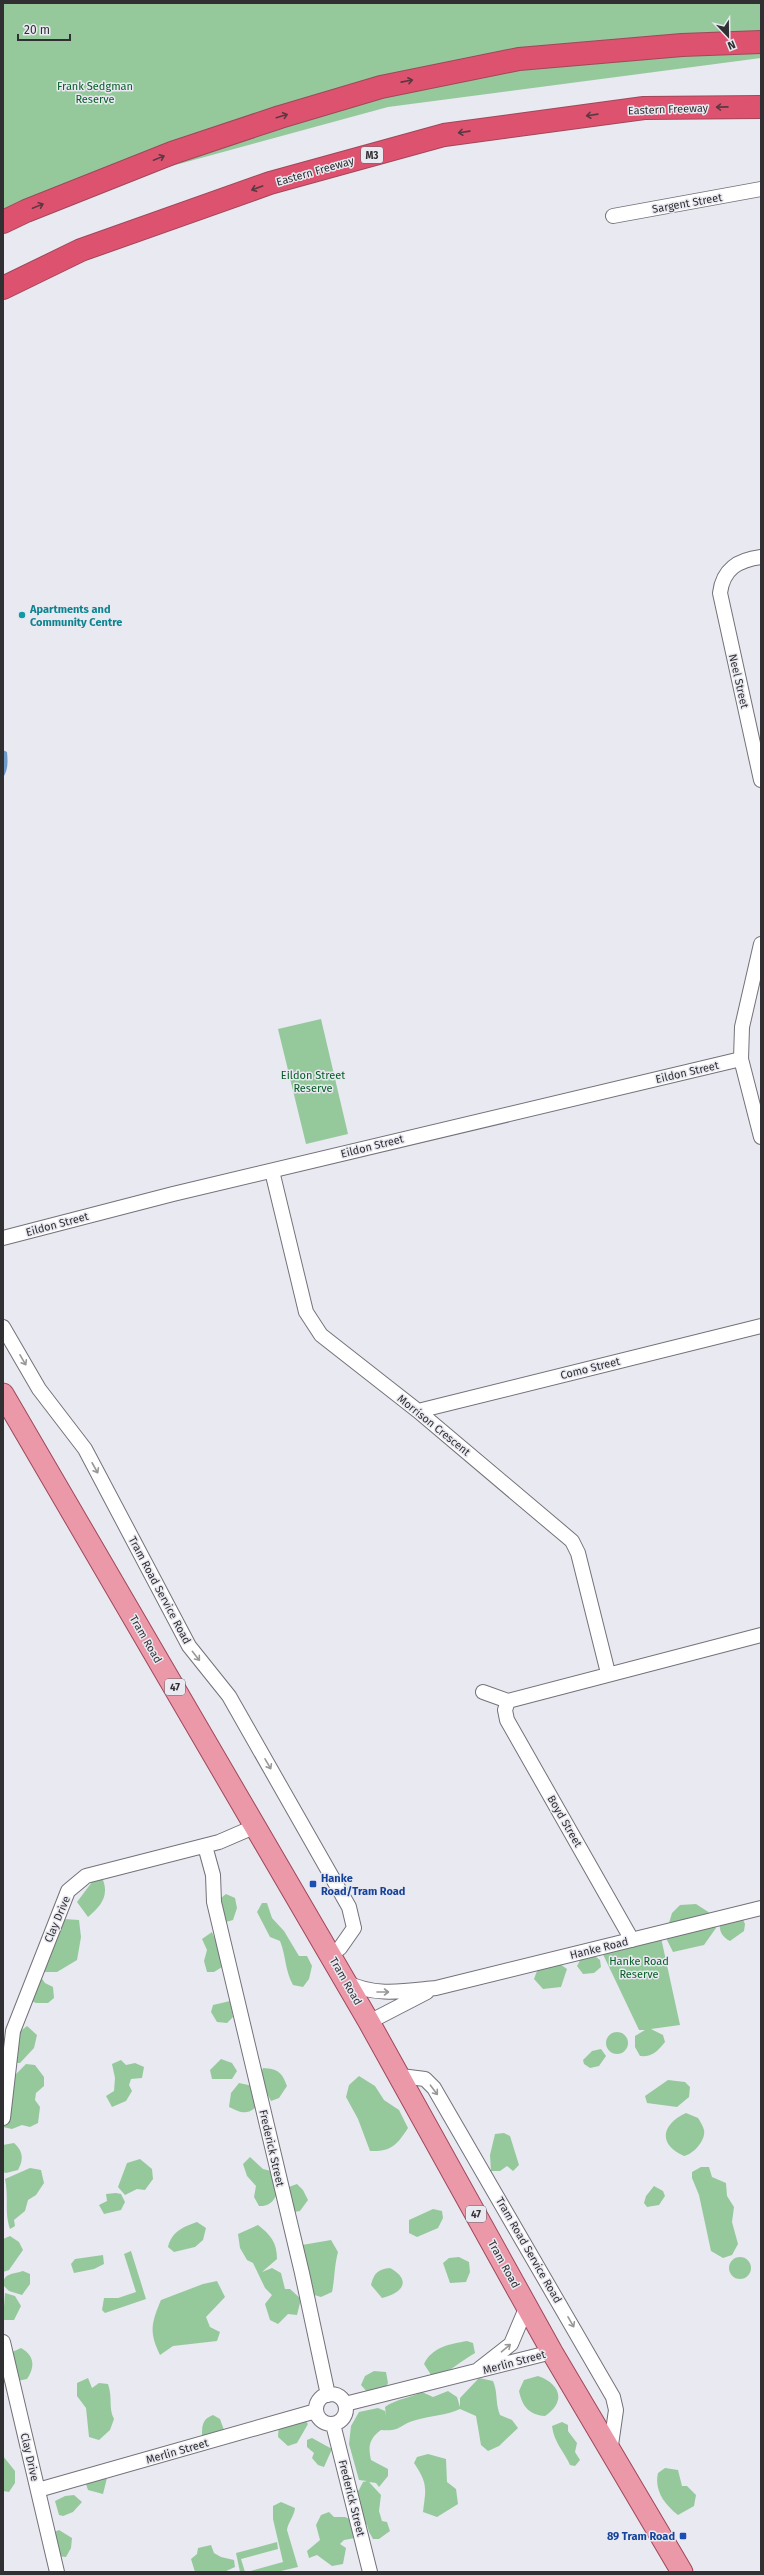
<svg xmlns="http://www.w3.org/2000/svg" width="764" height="2575" viewBox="0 0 764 2575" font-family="'Fira Sans',sans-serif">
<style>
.green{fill:#95c99c}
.water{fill:#719dcd}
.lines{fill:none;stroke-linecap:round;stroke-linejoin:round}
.street-casing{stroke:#73727a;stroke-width:16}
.primary-casing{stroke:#a0475a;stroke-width:23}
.highway-casing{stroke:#a0475a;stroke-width:24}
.street{stroke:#fff;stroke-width:14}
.primary{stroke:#eb98a9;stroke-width:21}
.highway{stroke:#dd536f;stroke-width:22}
.oneway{stroke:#5b3942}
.oneway2{stroke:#989899}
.culture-dot{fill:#0f9aa8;stroke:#e9e9f1;stroke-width:1.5}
.transit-dot{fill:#1a4fb4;stroke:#e9e9f1;stroke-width:1.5}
.labels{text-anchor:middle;stroke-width:3;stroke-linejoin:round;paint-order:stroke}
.shield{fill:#e9e9f1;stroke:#68686c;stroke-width:1}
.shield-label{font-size:10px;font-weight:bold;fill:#303033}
.park-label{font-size:11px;fill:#065d25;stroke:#e9e9f1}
.street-label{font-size:11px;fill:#303033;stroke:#e9e9f1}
.culture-label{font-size:11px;font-weight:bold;fill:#0d838f;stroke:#e9e9f1;text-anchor:start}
.transit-label{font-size:11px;font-weight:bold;fill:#164399;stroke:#e9e9f1;text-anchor:start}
</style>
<rect width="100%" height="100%" fill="#e9e9f1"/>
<path class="green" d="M 3,3 L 761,3 L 761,58 L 388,107 L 3,212 Z
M 321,1019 L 348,1134 L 306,1144 L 278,1029 Z
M 95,1878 L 103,1880 C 109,1896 101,1906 88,1917 L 77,1902 Z
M 226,1894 L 235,1898 L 237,1908 L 233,1920 L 226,1922 L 217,1912 L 217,1901 Z
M 262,1903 L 267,1903 L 272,1918 L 284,1931 L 299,1956 L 307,1956 L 312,1966 L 309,1979 L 303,1987 L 293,1985 C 285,1971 286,1956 280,1941 L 270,1937 L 257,1912 Z
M 696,1904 L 713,1915 L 716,1928 L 704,1945 L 673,1952 L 665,1936 L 672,1913 L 680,1905 Z
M 742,1917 L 745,1924 L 744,1931 L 730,1941 C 721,1936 719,1931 720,1921 Z
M 64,1919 L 79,1920 L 81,1937 L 77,1960 L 57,1972 L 45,1972 L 39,1962 Z
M 212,1932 L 223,1959 L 222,1967 L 214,1972 L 207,1972 L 204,1961 L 207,1950 L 202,1939 Z
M 660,1933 L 680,2025 L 651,2029 L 663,2035 L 665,2042 C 657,2052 652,2057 640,2056 L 635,2047 L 635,2036 L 645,2030 L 639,2030 L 600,1948 Z
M 592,1954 L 600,1960 L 601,1967 L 594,1973 L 583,1974 L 577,1966 L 583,1955 Z
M 537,1959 L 553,1959 L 567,1969 L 561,1987 L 543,1989 L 534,1979 L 537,1971 Z
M 40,1976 L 45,1983 L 53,1987 L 54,1998 L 48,2003 L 36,2003 L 24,1998 Z
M 230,2001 L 233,2017 L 227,2023 L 217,2022 L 211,2012 L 213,2005 Z
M 27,2026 L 37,2035 L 34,2048 L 20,2063 L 13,2063 L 11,2039 Z
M606 2043a11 11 0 1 1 22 0a11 11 0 1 1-22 0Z
M 601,2049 L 606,2056 L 599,2066 L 590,2068 L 584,2064 L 583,2060 L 592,2051 Z
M 221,2059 L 232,2063 L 237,2071 L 232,2079 L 212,2079 L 210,2070 Z
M 121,2060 L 126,2065 L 135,2063 L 144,2067 L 142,2078 L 131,2079 L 129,2085 L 132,2091 L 126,2101 L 112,2107 L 106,2096 L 114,2091 L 115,2078 L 112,2064 Z
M 26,2064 L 35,2065 L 44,2077 L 44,2086 L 36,2093 L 35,2100 L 40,2107 L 38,2123 L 30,2127 L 22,2125 L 12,2129 L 3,2127 L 3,2098 L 14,2086 L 13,2077 Z
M 263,2068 C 278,2069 282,2072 287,2086 L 279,2098 L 271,2101 L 259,2078 Z
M 359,2076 L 375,2086 L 384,2100 L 399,2110 L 408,2128 C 397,2145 391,2152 370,2151 L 358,2119 L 346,2097 L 349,2085 Z
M 668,2080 L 685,2082 L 690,2087 L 689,2097 L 677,2107 L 647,2103 L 645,2096 Z
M 239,2083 L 253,2086 L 256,2107 C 246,2116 240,2112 229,2107 L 231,2093 Z
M 686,2113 L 698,2118 C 700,2121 703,2126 704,2130 C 706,2140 694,2154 684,2156 C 657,2144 662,2124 686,2113 Z
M 504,2133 L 510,2136 L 519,2165 L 513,2171 L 507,2166 L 500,2171 L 491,2171 L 490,2155 L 495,2134 Z
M 14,2143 C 23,2151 24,2159 18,2170 L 6,2173 L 3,2172 L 3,2145 Z
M 250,2157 L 263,2169 L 275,2172 L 281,2185 C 276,2196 273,2207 259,2206 L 254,2197 L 256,2186 L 247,2176 L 243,2164 Z
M 140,2159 L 152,2169 L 153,2179 L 145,2190 L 137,2189 L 125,2195 L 118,2187 L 127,2163 Z
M 701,2167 L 709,2167 L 712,2177 L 726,2183 L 727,2196 L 734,2207 L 732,2222 L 738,2244 L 732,2255 L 723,2258 L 711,2251 L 699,2195 L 692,2178 L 692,2172 Z
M 30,2168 L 41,2170 L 44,2183 L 36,2195 L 28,2200 L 25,2211 L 14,2220 L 15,2226 L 10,2229 C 4,2211 9,2198 5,2179 Z
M 297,2184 L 303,2190 L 308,2200 L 300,2211 L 288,2213 L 286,2188 Z
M 654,2186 L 663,2191 L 665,2196 L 659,2205 L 647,2207 L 644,2203 L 646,2196 Z
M 116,2193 L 121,2194 L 125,2202 L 121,2210 L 104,2214 L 99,2205 L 107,2201 L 106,2194 Z
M 433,2209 L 442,2211 L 443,2218 L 438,2228 L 417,2237 L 409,2233 L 409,2220 Z
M 197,2222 L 206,2228 L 203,2240 L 195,2247 L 174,2252 L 168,2247 C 172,2232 182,2227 197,2222 Z
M 258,2225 C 271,2235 277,2243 277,2259 L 262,2272 L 272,2268 L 281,2273 L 285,2289 L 290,2289 L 301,2299 L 297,2315 L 288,2314 L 278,2324 L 270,2320 L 265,2304 L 272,2295 L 265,2288 L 253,2263 L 247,2260 L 240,2248 L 238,2234 Z
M 10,2236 L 19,2242 L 23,2250 L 9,2270 L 3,2272 L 3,2239 Z
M 331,2240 L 338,2252 C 334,2267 335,2278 332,2292 L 321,2297 L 311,2294 L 302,2245 Z
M 131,2251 L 146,2299 L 105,2313 L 102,2310 L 104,2298 L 118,2298 L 136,2292 L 124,2254 Z
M 103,2255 L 104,2264 L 94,2269 L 74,2273 L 71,2264 L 75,2259 Z
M729 2268a11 11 0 1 1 22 0a11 11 0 1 1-22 0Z
M 459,2257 L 469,2262 L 470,2272 L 466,2282 L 450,2283 L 443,2263 L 449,2258 Z
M 390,2268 C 412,2280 403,2293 382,2298 L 371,2285 C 374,2273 378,2269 390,2268 Z
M 23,2271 L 30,2274 L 30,2284 L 22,2295 L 9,2291 L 3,2285 C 3,2273 14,2274 23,2271 Z
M 217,2281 L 225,2297 L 206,2317 L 210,2327 L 220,2332 L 217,2341 L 173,2346 L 160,2355 C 149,2332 151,2324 161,2300 L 203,2284 Z
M 5,2293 L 15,2296 L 21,2306 L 14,2320 L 3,2320 Z
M 467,2341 L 473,2343 L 475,2353 C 461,2361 447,2374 433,2378 L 424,2364 C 432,2347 450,2344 467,2341 Z
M 21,2348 C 35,2356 35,2367 27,2379 L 17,2381 L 10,2353 Z
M 374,2371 L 386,2372 L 388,2383 L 383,2393 L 369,2394 L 361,2385 L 365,2376 Z
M 538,2376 C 561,2384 566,2402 545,2416 C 529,2415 522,2406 519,2391 L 524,2380 Z
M 88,2378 L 92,2388 L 99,2383 L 108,2384 C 113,2399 108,2407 114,2419 L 110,2430 L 99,2440 L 89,2437 L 86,2408 L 77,2396 L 77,2383 Z
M 479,2378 L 493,2381 C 498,2392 495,2403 500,2415 L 512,2420 L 518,2428 L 499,2446 L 488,2451 L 481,2445 L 476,2416 L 460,2409 C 445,2416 432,2415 416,2420 C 400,2424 401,2432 381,2430 C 369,2439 368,2446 371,2460 L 388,2469 L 388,2476 L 379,2487 L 376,2483 L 369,2482 L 381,2495 L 379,2511 L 382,2521 L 387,2522 L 390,2531 L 379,2539 L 373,2539 L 369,2532 L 367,2525 L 355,2516 L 349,2496 L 359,2490 L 363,2482 L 367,2481 L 359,2480 L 349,2444 L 351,2426 L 359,2412 L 378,2408 L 385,2411 L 386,2416 L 385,2407 C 396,2399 410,2398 422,2392 L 433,2397 L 448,2391 L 457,2397 L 460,2407 L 460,2398 Z
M 300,2414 L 308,2424 L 297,2443 L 288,2446 L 278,2437 L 279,2421 Z
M 213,2415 L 220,2419 L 224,2430 L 215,2439 L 202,2436 C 202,2426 202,2419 213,2415 Z
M 562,2422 L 568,2425 L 568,2431 L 577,2443 L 575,2452 L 580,2460 L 575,2466 L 570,2465 C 564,2451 554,2443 552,2426 Z
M 312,2438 L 332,2449 L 324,2467 L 318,2465 L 312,2458 L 314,2453 L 307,2447 L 307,2440 Z
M 428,2454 L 446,2459 L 447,2482 L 456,2489 L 458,2504 L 437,2517 L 423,2512 C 426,2488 428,2484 414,2463 L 417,2457 Z
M 3,2456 L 15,2471 L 15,2483 L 9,2492 L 3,2491 Z
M 665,2468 L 678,2470 L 682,2486 L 687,2486 L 696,2495 L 694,2506 L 678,2515 C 664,2504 654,2490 658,2473 Z
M 91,2476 L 107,2478 L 103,2494 L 88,2490 L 86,2484 Z
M 74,2495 L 82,2502 L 73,2512 L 63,2516 L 59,2515 L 55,2501 L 65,2496 Z
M 281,2502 L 295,2508 C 294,2517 288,2522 287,2530 L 298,2567 L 277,2572 L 247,2572 L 283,2562 L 273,2519 L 273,2506 Z
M 329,2512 L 334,2517 L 345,2517 L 355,2521 L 355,2538 L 344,2540 L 340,2544 L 346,2548 L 343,2564 L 332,2566 L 317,2555 L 309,2558 L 307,2551 L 320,2540 L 316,2525 L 321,2515 Z
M 59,2530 L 72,2538 L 71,2548 L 66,2557 L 56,2556 L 54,2532 Z
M 277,2542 L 278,2549 L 241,2559 L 245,2572 L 240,2572 L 236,2553 Z
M 211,2545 L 214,2553 L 221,2557 L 234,2560 L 235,2567 L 224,2572 L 195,2572 L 191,2559 L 197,2554 L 198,2548 Z"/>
<path class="water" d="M 3,750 L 7,752 C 8,762 8,770 3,778 Z"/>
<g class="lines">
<defs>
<path id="street" d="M 613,216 L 761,189
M 761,557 C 738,560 723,569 720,593 L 761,780
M 761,944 L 742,1027 L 741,1059 L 761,1137
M 272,1171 L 306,1312 L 321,1335 L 418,1411 L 572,1541 L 578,1553 L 608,1673
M 3,1238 L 173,1194 L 741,1059
M 3,1327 L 39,1389 L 85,1449 L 189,1646 L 229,1696 L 349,1907 L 354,1928 L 340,1948 L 330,1955
M 418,1411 L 761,1326
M 483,1692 L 508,1701 L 505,1710 L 507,1720 L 632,1940
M 508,1701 L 761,1635
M 205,1846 L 213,1875 L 214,1902 L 302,2273 L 328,2395
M 346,1982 C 375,1997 405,1991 436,1988 L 761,1908
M 369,2022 L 427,1992
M 401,2076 L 425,2079 L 434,2088 L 613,2397 L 616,2410 L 610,2452
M 3,2118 L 13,2031 L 68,1891 L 86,1876 L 219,1842 L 256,1826
M 3,2342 L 57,2572
M 479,2369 L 511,2344 L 527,2306
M316 2409a15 15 0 1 1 30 0a15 15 0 1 1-30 0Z
M 345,2404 L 552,2352
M 333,2424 L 370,2572
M 38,2490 L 316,2411"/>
<path id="primary" d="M 3,1394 L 369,2022 L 552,2352 L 682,2572"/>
<path id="highway" d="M 3,222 L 26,211 L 172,153 L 280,117 L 381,87 L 519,59 L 682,45 L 761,42
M 3,288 L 81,250 L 270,183 L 444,135 L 644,108 L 761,107"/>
</defs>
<use href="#street" class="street-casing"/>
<use href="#primary" class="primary-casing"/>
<use href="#highway" class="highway-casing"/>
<use href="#street" class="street"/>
<use href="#primary" class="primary"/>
<use href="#highway" class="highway"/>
</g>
<defs><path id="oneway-shaft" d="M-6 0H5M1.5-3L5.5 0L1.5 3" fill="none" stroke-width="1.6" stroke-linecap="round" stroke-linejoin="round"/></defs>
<g class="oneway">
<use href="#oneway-shaft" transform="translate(407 81) rotate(-11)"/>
<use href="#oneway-shaft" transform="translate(722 107) rotate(179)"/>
<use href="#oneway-shaft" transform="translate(592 115) rotate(172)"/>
<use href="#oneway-shaft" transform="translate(282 116) rotate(-17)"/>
<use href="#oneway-shaft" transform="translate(464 132) rotate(172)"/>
<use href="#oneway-shaft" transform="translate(159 158) rotate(-22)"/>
<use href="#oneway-shaft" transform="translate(257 188) rotate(160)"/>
<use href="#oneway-shaft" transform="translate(38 206) rotate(-22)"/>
</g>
<g class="oneway2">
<use href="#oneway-shaft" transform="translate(23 1360) rotate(60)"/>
<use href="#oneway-shaft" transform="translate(95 1468) rotate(61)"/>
<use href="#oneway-shaft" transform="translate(196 1656) rotate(52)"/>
<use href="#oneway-shaft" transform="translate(268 1764) rotate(60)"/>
<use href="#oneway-shaft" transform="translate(383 1992)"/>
<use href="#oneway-shaft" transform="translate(434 2090) rotate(53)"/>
<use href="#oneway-shaft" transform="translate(571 2322) rotate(60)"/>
<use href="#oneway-shaft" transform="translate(506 2348) rotate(-40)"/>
</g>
<circle class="culture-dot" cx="22" cy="615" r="4"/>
<g class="transit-dot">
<rect x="309" y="1880" width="8" height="8" rx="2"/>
<rect x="679" y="2532" width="8" height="8" rx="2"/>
</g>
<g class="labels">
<g class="shield">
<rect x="361" y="147" width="22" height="16" rx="3"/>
<rect x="165" y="1679" width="20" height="16" rx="3"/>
<rect x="466" y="2206" width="20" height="16" rx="3"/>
</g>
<g class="shield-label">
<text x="372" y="159">M3</text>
<text x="175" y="1691">47</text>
<text x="476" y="2218">47</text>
</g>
<g class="park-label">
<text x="95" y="90">Frank Sedgman<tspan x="95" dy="13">Reserve</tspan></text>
<text x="313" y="1079">Eildon Street<tspan x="313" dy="13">Reserve</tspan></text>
<text x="639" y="1965">Hanke Road<tspan x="639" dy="13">Reserve</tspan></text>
</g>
<g class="street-label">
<text transform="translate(668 109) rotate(-2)" y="4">Eastern Freeway</text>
<text transform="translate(315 171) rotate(-16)" y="4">Eastern Freeway</text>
<text transform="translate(687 203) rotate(-10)" y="4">Sargent Street</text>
<text transform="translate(739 681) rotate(77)" y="4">Neel Street</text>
<text transform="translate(687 1072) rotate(-13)" y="4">Eildon Street</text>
<text transform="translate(372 1146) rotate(-14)" y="4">Eildon Street</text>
<text transform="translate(57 1224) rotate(-15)" y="4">Eildon Street</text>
<text transform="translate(590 1368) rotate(-14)" y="4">Como Street</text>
<text transform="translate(434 1425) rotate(39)" y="4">Morrison Crescent</text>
<text transform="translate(160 1590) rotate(62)" y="4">Tram Road Service Road</text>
<text transform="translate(146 1639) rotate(60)" y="4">Tram Road</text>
<text transform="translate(565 1821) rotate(60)" y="4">Boyd Street</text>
<text transform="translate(57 1919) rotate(-67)" y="4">Clay Drive</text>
<text transform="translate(599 1948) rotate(-14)" y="4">Hanke Road</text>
<text transform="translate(346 1981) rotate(60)" y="4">Tram Road</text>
<text transform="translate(272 2148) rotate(77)" y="4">Frederick Street</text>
<text transform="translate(529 2250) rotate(60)" y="4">Tram Road Service Road</text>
<text transform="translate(504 2264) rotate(61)" y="4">Tram Road</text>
<text transform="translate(514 2362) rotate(-15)" y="4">Merlin Street</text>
<text transform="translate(177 2451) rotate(-16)" y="4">Merlin Street</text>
<text transform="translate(30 2457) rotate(77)" y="4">Clay Drive</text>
<text transform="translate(352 2498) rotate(76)" y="4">Frederick Street</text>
</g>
<g class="culture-label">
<text x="30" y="613">Apartments and<tspan x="30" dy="13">Community Centre</tspan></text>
</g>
<g class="transit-label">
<text x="321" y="1882">Hanke<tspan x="321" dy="13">Road/Tram Road</tspan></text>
<text x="675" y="2540" text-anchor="end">89 Tram Road</text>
</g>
</g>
<rect width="764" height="2575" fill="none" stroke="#303033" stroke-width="8"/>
<g transform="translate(728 36) rotate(158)" stroke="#e9e9f1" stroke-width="3" paint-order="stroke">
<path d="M0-3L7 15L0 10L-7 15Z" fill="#303033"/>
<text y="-6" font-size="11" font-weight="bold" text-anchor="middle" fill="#303033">N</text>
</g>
<path d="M18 34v6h52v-6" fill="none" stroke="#303033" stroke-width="2"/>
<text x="24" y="34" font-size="12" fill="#303033" stroke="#e9e9f1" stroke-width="3" paint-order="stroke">20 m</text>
</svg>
